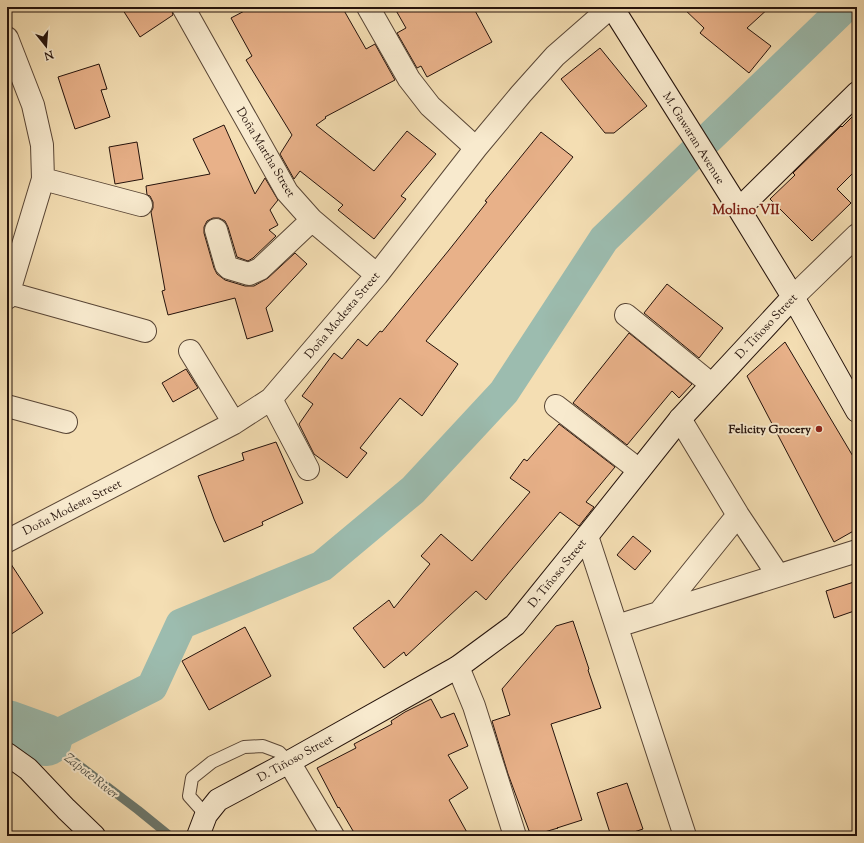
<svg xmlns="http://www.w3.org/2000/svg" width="864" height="843" viewBox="0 0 864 843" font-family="'Sorts Mill Goudy',serif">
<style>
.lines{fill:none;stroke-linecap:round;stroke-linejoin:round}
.stream{stroke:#6c786d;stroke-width:9}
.canal{stroke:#9cbcaf;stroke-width:31}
.river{stroke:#9cbcaf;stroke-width:52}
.building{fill:#e8b189;stroke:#24120b}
.lane-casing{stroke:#584535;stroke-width:14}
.street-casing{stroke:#584535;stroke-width:24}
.secondary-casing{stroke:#24120b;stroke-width:24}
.lane{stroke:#f8eace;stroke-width:12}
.street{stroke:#f8eace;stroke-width:22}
.secondary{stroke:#f8eace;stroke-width:22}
.poi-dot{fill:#8f2418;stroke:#f8eace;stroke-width:1.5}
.labels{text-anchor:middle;stroke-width:4;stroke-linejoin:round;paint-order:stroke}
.street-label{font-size:12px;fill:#24120b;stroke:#f8eace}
.poi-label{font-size:12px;font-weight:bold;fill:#24120b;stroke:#f8eace;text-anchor:end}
.water-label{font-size:13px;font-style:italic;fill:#4e4e44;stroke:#f8eace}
.quarter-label{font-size:14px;font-weight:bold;fill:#7a1f14;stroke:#f8eace}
</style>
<rect width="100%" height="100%" fill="#f4deb3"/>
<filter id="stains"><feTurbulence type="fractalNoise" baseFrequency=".005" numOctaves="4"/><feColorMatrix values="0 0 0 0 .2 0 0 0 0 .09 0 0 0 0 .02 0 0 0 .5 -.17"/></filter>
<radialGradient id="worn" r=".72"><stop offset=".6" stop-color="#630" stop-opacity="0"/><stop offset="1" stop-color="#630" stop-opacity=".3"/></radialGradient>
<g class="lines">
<path class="stream" d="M 46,740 L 138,810 L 170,836"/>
<path class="canal" d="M 46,740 L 152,687 L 181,624 L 322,566 L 413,490 L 504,392 L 604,239 L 845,7"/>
<path class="river" d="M 7,726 L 46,740"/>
</g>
<path class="building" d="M 121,7 L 171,7 L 173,15 L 140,37 Z
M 252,7 L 342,7 L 366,49 L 375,44 L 395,80 L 325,117 L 326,118 L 316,125 L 374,171 L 407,131 L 436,154 L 401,196 L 406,199 L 374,239 L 338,210 L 343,205 L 300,171 L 294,179 L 280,154 L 292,135 L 246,60 L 252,56 L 231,18 Z
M 394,7 L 473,7 L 492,42 L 427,77 L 421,66 L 417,68 L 397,33 L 406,28 Z
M 682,7 L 770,7 L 747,28 L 771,46 L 749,73 L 700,33 L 704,28 Z
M 600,48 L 647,106 L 614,133 L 605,133 L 561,79 Z
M 99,64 L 107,89 L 101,90 L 110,117 L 75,129 L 58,77 Z
M 857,112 L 857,169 L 837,189 L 851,203 L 812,241 L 770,199 L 795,175 L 793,173 L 841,126 L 842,127 Z
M 224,125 L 255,194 L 265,178 L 278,200 L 270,210 L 278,225 L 269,230 L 276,236 L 253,258 L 248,261 L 237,257 L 228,227 L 225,221 L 219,218 L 213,218 L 207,221 L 204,227 L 204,233 L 214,268 L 217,274 L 225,280 L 245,286 L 254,286 L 268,278 L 295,253 L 307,264 L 266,308 L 273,331 L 247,339 L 235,298 L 168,315 L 162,291 L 165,290 L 151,212 L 153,208 L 153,202 L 150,196 L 147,195 L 146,186 L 210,174 L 193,139 Z
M 541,132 L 573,157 L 426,341 L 458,364 L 422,416 L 400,398 L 360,448 L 367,453 L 347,478 L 314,454 L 299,424 L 313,404 L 302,396 L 334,353 L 342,359 L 358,339 L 367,346 L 380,331 L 382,332 L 449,250 L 487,202 L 485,201 Z
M 137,142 L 143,179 L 115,184 L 109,147 Z
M 667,284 L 723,328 L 699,358 L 644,313 Z
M 629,333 L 692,384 L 679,398 L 672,391 L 627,445 L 573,403 Z
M 785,342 L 857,463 L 857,529 L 834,542 L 747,376 Z
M 186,369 L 198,388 L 173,402 L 162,383 Z
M 559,424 L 615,467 L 586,502 L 594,507 L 579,526 L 560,512 L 486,600 L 476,591 L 406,656 L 404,652 L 384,668 L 353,628 L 389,600 L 394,608 L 430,564 L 421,556 L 441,534 L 472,561 L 530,492 L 510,478 L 524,459 L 527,461 Z
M 276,442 L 303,503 L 262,522 L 263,525 L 224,542 L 214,519 L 198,476 L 244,460 L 242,453 Z
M 633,536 L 651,551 L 635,570 L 617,555 Z
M 7,558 L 43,613 L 7,637 Z
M 857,581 L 857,610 L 834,618 L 826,591 Z
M 573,621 L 589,669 L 588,670 L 601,708 L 551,724 L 582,820 L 557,828 L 558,828 L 531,836 L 508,774 L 492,721 L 510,715 L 502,689 L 556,626 Z
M 245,627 L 271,676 L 209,710 L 182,661 Z
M 431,699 L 441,718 L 454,713 L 468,746 L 448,755 L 468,788 L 449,800 L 469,836 L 356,836 L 339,807 L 338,808 L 317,768 L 356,748 L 354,744 L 392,724 L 391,721 L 405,712 Z
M 627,783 L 643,829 L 622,836 L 611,836 L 597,793 Z"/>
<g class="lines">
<defs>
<path id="lane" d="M 206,815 L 189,796 L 192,778 L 212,762 L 244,747 L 263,746 L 279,752 L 289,762"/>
<path id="street" d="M 183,7 L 287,192 L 312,220 L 377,275
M 368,7 L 409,79 L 430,106 L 476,148
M 7,38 L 33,105 L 42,145 L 43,179 L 7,298
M 43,179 L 141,205
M 216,230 L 226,265 L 229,268 L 249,274 L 260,269 L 312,220
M 9,293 L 145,331
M 793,297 L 857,235
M 626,315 L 711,384
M 190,351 L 234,423
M 271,399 L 308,469
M 7,406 L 66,422
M 556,406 L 639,470
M 680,419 L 738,515 L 778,575
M 587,536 L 685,836
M 7,541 L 234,423 L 271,399 L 377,275 L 476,148 L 521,94 L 555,56 L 611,7
M 659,613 L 738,515
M 617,626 L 857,551
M 458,667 L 474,706 L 515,836
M 289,762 L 333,836"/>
<path id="secondary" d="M 612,7 L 739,209 L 793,297 L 857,411
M 739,209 L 857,93
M 7,754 L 28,769 L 66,809 L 94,836
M 198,836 L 206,815 L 218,800 L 289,762 L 458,667 L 515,625 L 587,536 L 680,419 L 793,297"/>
</defs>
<use href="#lane" class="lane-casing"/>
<use href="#street" class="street-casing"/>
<use href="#secondary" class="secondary-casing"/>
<use href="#lane" class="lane"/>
<use href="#street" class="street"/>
<use href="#secondary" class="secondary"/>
</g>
<circle class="poi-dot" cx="819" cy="429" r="4"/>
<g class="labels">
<g class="street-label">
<text transform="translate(694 138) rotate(58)" y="4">M. Gawaran Avenue</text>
<text transform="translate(266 152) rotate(59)" y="4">Doña Martha Street</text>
<text transform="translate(342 315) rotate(-50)" y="4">Doña Modesta Street</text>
<text transform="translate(766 326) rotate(-47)" y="4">D. Tiñoso Street</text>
<text transform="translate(72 507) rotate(-27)" y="4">Doña Modesta Street</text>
<text transform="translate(557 573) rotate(-51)" y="4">D. Tiñoso Street</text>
<text transform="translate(295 758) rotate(-29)" y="4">D. Tiñoso Street</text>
</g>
<g class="poi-label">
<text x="811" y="433">Felicity Grocery</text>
</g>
<g class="water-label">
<text transform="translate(92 775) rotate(38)" y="5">Zapote River</text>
</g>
<g class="quarter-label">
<text x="746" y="214">Molino VII</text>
</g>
</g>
<rect width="864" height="843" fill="none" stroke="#f4deb3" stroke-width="24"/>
<rect x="8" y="8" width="848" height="827" fill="none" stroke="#24120b" stroke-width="2"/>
<rect x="12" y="12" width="840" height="819" fill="none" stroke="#24120b"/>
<g transform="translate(46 46) rotate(163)" stroke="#f8eace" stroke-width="3" paint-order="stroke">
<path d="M0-3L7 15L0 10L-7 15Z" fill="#24120b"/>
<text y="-6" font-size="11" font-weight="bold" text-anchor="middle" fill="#24120b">N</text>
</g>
<rect width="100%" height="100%" filter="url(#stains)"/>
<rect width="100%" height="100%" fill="url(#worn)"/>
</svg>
